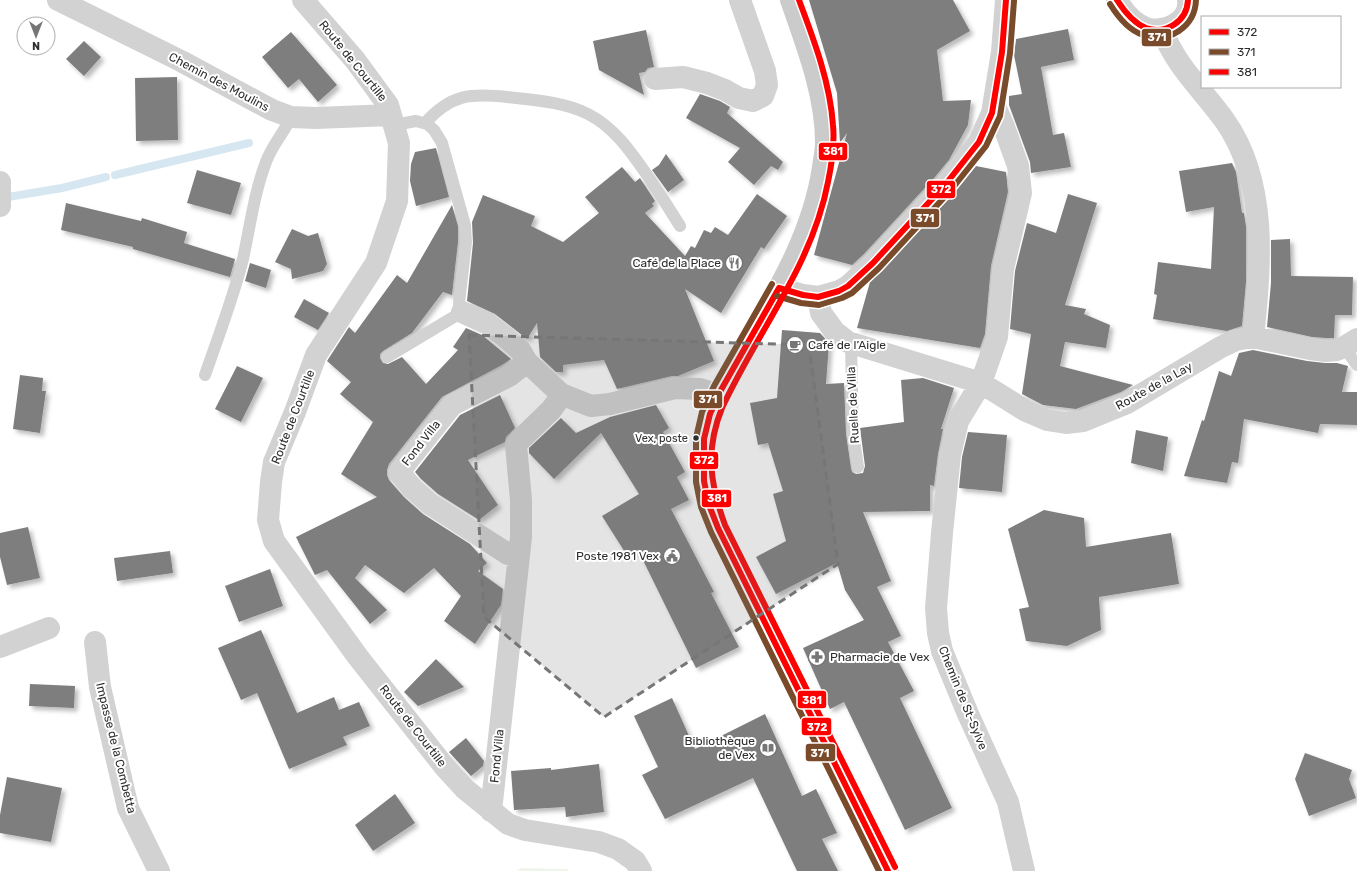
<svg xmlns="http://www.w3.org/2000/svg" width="1357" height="871" viewBox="0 0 1357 871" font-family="Rubik,sans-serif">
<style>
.green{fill:#f0f5eb}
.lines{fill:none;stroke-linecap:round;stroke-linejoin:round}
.stream{stroke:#d6e7f2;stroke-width:8}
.building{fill:#7e7e7e;filter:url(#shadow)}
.service{stroke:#d2d2d2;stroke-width:12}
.minor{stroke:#d2d2d2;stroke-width:22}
.tertiary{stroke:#d2d2d2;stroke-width:22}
.secondary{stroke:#cbcbcb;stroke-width:22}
.bus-1-casing{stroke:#fff;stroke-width:9}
.bus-2-casing{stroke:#fff;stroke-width:9}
.bus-3-casing{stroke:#fff;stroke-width:9}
.bus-1{stroke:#f00;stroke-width:6}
.bus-2{stroke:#7a4b2a;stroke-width:6}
.bus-3{stroke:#f00;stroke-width:6}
.marked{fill:#767676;fill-opacity:0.2;stroke:#767676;stroke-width:3;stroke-dasharray:8 5;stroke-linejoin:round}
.bus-dot{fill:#2d2d2d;stroke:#fff;stroke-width:1.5}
.labels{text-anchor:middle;stroke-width:4;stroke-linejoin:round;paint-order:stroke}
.bus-label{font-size:11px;fill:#2d2d2d;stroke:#fff;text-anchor:end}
.street-label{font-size:12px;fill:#2d2d2d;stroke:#fff}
.poi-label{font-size:12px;fill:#2d2d2d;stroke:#fff;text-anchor:end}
.line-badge{stroke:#fff;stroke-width:1.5}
.badge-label{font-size:11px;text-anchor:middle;font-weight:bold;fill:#fff}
</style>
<defs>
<filter id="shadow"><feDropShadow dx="3.5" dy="3.5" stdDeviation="2" flood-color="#0004"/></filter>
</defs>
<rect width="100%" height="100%" fill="#fff"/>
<path class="green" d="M 521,868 L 567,869 L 569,871 L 517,871 Z"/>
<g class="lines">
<path class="stream" d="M 115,175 L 249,143
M 8,197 L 62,188 L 106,177"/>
</g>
<path class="building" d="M 809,0 L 953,0 L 970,31 L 937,50 L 943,101 L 971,100 L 968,125 L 949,160 L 935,177 L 864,254 L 852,265 L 814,255 L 847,133 L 840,143 L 837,93 Z
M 1068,29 L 1074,60 L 1041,67 L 1053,135 L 1064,133 L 1071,167 L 1031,173 L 1030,162 L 1009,105 L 1009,96 L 1022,94 L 1014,55 L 1016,39 Z
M 646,30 L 654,67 L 648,68 L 645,72 L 639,73 L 644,95 L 599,70 L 593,41 Z
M 291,32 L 337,85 L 318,102 L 299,79 L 288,88 L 262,57 Z
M 84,41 L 101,57 L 84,76 L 66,59 Z
M 177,77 L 178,140 L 136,141 L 135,78 Z
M 700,94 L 720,101 L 730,107 L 727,113 L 783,162 L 778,170 L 771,166 L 754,185 L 728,162 L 740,148 L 686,118 Z
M 436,148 L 449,197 L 416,206 L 410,181 L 411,164 L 415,152 Z
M 666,154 L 684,180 L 668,192 L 652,170 L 659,165 Z
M 1232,163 L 1236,172 L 1242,213 L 1244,213 L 1246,227 L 1246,282 L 1242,326 L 1227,331 L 1153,319 L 1157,295 L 1154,294 L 1158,262 L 1211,269 L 1214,207 L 1186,212 L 1179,171 Z
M 976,166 L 1006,172 L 1008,192 L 991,266 L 985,334 L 980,348 L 857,328 L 870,282 L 882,271 L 954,193 Z
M 622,167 L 635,182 L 640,178 L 655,201 L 652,204 L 654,206 L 645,213 L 685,256 L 691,246 L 695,248 L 704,230 L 711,233 L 715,227 L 728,235 L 757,194 L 787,216 L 764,249 L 761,247 L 721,313 L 685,289 L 714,361 L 678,376 L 672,376 L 617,389 L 604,360 L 563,365 L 563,372 L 556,372 L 540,357 L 537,323 L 527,339 L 495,314 L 467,301 L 473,243 L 472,222 L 483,195 L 535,216 L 531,226 L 563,242 L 599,213 L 585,197 Z
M 197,170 L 241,183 L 231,215 L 187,203 Z
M 1068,194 L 1097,203 L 1065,305 L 1086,309 L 1084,314 L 1110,325 L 1106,348 L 1065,342 L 1060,366 L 1133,385 L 1121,392 L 1076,409 L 1043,405 L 1022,394 L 1031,334 L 1010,329 L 1015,271 L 1027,223 L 1056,233 Z
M 66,203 L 141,221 L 142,218 L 187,232 L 184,243 L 235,259 L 230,277 L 133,249 L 133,247 L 61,230 Z
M 452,205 L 458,226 L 458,242 L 452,295 L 443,292 L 412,333 L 383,351 L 380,354 L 380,358 L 383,363 L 388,364 L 402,357 L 426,384 L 458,350 L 453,347 L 466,328 L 482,335 L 511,359 L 502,365 L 442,397 L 389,464 L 387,470 L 387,475 L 389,480 L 404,497 L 423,514 L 470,544 L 487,563 L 478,571 L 503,589 L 501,605 L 475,644 L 444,621 L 461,596 L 434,568 L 404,593 L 365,565 L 355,578 L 387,610 L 370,624 L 327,570 L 315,575 L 296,537 L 377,497 L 341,474 L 373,422 L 340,394 L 351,382 L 327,361 L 349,327 L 355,333 L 397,275 L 407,283 Z
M 292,229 L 308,236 L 318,233 L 327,264 L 323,271 L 292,279 L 291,269 L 275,262 Z
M 1290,239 L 1291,276 L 1353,277 L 1352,315 L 1335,315 L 1334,338 L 1326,338 L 1312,337 L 1267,327 L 1271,283 L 1271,240 Z
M 250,263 L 271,270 L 266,288 L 245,281 Z
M 304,299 L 329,313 L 318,330 L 294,317 Z
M 782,330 L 820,333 L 829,343 L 826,384 L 844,383 L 846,434 L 851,468 L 852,472 L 856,474 L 863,473 L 865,466 L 860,428 L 904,422 L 901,380 L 923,378 L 954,388 L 941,429 L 943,429 L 938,454 L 934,486 L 930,485 L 930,511 L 863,512 L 891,581 L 877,587 L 901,636 L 888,642 L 914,691 L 900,698 L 952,808 L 905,830 L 844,702 L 830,709 L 803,648 L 864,620 L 845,590 L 837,563 L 776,594 L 756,557 L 786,541 L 773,494 L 783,491 L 768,443 L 758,445 L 750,403 L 777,398 Z
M 1253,350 L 1307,361 L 1325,363 L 1337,363 L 1348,366 L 1342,392 L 1357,392 L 1357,425 L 1320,424 L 1318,433 L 1244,419 L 1238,463 L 1232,462 L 1227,483 L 1184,476 L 1202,420 L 1204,421 L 1219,371 L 1231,376 L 1239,353 Z
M 237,366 L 263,378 L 241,422 L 215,409 Z
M 20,375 L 43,378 L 42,391 L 46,391 L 40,433 L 13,429 Z
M 500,395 L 515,428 L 506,437 L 505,442 L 468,460 L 498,505 L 479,520 L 438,494 L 421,479 L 415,472 L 460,415 Z
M 656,405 L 669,428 L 663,432 L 685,472 L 677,477 L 689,500 L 671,509 L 714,592 L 711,593 L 739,647 L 696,668 L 638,550 L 628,557 L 602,516 L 639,494 L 601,433 L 554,479 L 529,453 L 529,448 L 561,418 L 576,433 L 610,417 Z
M 1136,430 L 1168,437 L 1163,471 L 1131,463 Z
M 968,432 L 1007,435 L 1002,492 L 959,488 L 962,457 Z
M 1044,510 L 1084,518 L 1086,547 L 1171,533 L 1179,584 L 1099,597 L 1101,630 L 1067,646 L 1026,641 L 1019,609 L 1029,607 L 1008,529 Z
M 28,527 L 40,578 L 7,585 L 0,557 L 0,533 Z
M 170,551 L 173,573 L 117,581 L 114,558 Z
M 270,569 L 283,606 L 239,622 L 225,586 Z
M 261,630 L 297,713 L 334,697 L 339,710 L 359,702 L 370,726 L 343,737 L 347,745 L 289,769 L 257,693 L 241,700 L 218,648 Z
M 436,659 L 464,687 L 418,706 L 404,692 Z
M 30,684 L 75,686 L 74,708 L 29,706 Z
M 672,698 L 695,749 L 765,714 L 802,796 L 816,789 L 837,833 L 822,839 L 838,871 L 797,871 L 753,778 L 665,819 L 642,775 L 658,767 L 634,716 Z
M 466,738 L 484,761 L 483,766 L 471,776 L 449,752 Z
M 1305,753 L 1352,770 L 1349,779 L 1356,798 L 1309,816 L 1295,779 Z
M 599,764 L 604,812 L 566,817 L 565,807 L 514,810 L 511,771 L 551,768 L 551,770 Z
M 7,777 L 62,788 L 51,842 L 0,833 L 0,815 Z
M 395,794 L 415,823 L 373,851 L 355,825 Z"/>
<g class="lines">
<path class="service" d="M 425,123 C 451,94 471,93 507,97 C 534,100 564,102 588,114 C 614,127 631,152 647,175 C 658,191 669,208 680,226
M 851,343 L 853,433 L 858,467
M 1344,347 L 1357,365
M 387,357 L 462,312 L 459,303 L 466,242 L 465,225 L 442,143 L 434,130 L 427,124 L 416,121 L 394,125
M 205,375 C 218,337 233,299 243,259 C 250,227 254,193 266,162 C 272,145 284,133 291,117"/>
<path class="minor" d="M 58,0 L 181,61 L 272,110 L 291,117 L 316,118 L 391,115
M 303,0 L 355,60 L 388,105 L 399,143 L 397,201 L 376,263 L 316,355 L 295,412 L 274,462 L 271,482 L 268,520 L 274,541 L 358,657 L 444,766 L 465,789 L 508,824 L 525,830 L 599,842 L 618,849 L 635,861 L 641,871
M 1162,29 C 1175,66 1203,90 1225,121 C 1268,182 1261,267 1253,337
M 655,79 L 683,77 L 707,83 L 725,90 L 739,98 L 753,101 L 763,96 L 767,85 L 765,71 L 740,0
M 994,104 L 1004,127 L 1018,166 L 1021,193 L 1003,269 L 997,337 L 981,383 L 958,421 L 950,455 L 942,533 L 936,608 L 938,633 L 942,651 L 968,714 L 1008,802 L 1024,871
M 0,182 L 0,206
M 818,297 L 821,313 L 835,332 L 848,342 L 981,383 L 1026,411 L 1047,420 L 1066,423 L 1083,421 L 1127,403 L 1221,347 L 1236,340 L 1253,337 L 1310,349 L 1326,351 L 1337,350 L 1344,347 L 1357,339
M 462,312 L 488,324 L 504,336 L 520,350 L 527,362 L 561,394 L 591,406 L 610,404 L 675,388 L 700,389 L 719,395
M 518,557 L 508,554 L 430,504 L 412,488 L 399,472 L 452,405 L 509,376 L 527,362
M 95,642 L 100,687 L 128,808 L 159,871
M 0,647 L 49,628
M 491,811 L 521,537 L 521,500 L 516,445 L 520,440 L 551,410 L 562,395"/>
<path class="tertiary" d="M 1117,0 C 1123,11 1133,23 1146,28 C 1163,34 1191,22 1188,0
M 779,288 L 803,295 L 818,297 L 839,291 L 848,286 L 873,263 L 945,185 L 979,142 L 992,113 L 1002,52 L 1006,0"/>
<path class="secondary" d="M 791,0 C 807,46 826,94 826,143 C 826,151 824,159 823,167 C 813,235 777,293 743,352 C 727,380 709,407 704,440 C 700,473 706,498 718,528 L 888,871"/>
<defs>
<path id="bus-1" d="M 1117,0 C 1124,11 1133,23 1146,28 C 1166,35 1187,21 1188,0
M 779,288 L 721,390 L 710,414 L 704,439 L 704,481 L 709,505 L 718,528 L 888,871
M 779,288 L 803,295 L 818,297 L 839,291 L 848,286 L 873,263 L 945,185 L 979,142 L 992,113 L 1002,52 L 1006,0"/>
<path id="bus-2" d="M 1110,4 C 1118,17 1128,30 1143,35 C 1169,44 1195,27 1196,0
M 772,284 L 714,386 L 702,412 L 696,438 L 696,482 L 701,507 L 711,532 L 879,871
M 777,296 L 801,303 L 819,305 L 842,298 L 852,293 L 879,268 L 951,190 L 986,146 L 1000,116 L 1010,53 L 1014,1"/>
<path id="bus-3" d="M 799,0 C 814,40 830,82 833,125 C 835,145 832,163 828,182 C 812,266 757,332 722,408 C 705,450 710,484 725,525 L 895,867"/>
</defs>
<use href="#bus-1" class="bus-1-casing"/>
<use href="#bus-2" class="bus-2-casing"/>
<use href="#bus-3" class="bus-3-casing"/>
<use href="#bus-1" class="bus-1"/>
<use href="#bus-2" class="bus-2"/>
<use href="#bus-3" class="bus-3"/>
</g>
<path class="marked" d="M 469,335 L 809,345 L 838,564 L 604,717 L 484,617 Z"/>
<defs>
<symbol id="restaurant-ring" viewBox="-11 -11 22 22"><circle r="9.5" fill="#fff" stroke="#767676" stroke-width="1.5"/><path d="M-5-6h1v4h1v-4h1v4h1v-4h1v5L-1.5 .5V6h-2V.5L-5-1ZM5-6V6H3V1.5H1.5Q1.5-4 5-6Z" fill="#767676"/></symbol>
<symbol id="cafe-ring" viewBox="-11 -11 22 22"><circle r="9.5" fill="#fff" stroke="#767676" stroke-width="1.5"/><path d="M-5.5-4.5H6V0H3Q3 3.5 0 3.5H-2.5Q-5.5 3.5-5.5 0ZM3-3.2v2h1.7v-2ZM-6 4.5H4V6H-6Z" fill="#767676"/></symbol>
<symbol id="civic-ring" viewBox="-11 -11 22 22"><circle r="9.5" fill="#fff" stroke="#767676" stroke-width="1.5"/><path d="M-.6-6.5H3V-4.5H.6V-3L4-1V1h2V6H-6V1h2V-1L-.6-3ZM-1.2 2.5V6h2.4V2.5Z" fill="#767676"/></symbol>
<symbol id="pharmacy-ring" viewBox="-11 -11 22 22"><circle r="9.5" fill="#fff" stroke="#767676" stroke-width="1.5"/><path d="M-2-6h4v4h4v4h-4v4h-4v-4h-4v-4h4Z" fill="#767676"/></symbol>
<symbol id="library-ring" viewBox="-11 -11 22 22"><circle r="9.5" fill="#fff" stroke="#767676" stroke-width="1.5"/><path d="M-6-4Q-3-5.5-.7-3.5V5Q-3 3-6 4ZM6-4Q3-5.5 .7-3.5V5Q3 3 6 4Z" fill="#767676"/></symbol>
</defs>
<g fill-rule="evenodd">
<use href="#restaurant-ring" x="724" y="253" width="20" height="20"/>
<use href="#cafe-ring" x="785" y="335" width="20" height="20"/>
<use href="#civic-ring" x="662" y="546" width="20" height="20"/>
<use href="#pharmacy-ring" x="807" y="647" width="20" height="20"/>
<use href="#library-ring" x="758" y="738" width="20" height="20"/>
</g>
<circle class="bus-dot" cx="696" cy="438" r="3.5"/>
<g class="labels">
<g class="bus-label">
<text x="688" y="442">Vex, poste</text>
</g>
<g class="street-label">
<text transform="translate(353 61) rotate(51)" y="4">Route de Courtille</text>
<text transform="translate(219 82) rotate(28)" y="4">Chemin des Moulins</text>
<text transform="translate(1154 386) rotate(-29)" y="4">Route de la Lay</text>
<text transform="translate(853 405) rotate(-93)" y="4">Ruelle de Villa</text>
<text transform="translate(293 417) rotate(-69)" y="4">Route de Courtille</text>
<text transform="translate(421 443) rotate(-52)" y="4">Fond Villa</text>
<text transform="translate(963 698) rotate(68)" y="4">Chemin de St-Sylve</text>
<text transform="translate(413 726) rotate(52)" y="4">Route de Courtille</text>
<text transform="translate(116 748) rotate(76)" y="4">Impasse de la Combetta</text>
<text transform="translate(497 756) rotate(-84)" y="4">Fond Villa</text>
</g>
<g class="poi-label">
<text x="721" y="267">Café de la Place</text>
<text x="808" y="349" text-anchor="start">Café de l’Aigle</text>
<text x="659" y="560">Poste 1981 Vex</text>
<text x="830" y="661" text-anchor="start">Pharmacie de Vex</text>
<text x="755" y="745">Bibliothèque<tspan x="755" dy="14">de Vex</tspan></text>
</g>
</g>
<g class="line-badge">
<rect x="1141" y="28" width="31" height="19" rx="4" fill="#7a4b2a"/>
<rect x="818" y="142" width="30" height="19" rx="4" fill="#f00"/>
<rect x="926" y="180" width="30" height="19" rx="4" fill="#f00"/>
<rect x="910" y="208" width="30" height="20" rx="4" fill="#7a4b2a"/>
<rect x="693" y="390" width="30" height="19" rx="4" fill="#7a4b2a"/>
<rect x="689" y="451" width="30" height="19" rx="4" fill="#f00"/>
<rect x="701" y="489" width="31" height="19" rx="4" fill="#f00"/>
<rect x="797" y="690" width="30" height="19" rx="4" fill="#f00"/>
<rect x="801" y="717" width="31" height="19" rx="4" fill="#f00"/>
<rect x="805" y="743" width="31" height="19" rx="4" fill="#7a4b2a"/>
</g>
<g class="badge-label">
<text x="1157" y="41">371</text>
<text x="833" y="155">381</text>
<text x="941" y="193">372</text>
<text x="925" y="222">371</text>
<text x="708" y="403">371</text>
<text x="704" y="464">372</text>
<text x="717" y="502">381</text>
<text x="812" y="704">381</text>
<text x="817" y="731">372</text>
<text x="820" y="757">371</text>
</g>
<rect x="1201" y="16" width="140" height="72" fill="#ffffff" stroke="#ababab"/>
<rect x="1209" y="29" width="20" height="6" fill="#ff0000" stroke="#ababab"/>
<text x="1237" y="36" font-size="12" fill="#2d2d2d">372</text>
<rect x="1209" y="49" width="20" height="6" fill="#7a4b2a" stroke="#ababab"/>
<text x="1237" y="56" font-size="12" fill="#2d2d2d">371</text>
<rect x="1209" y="69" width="20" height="6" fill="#ff0000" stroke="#ababab"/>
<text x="1237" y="76" font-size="12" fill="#2d2d2d">381</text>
<g transform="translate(36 36) rotate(180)"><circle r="19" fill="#ffffff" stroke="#ababab"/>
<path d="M0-3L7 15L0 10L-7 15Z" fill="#767676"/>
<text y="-6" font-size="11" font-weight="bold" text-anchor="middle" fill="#2d2d2d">N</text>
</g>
</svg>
